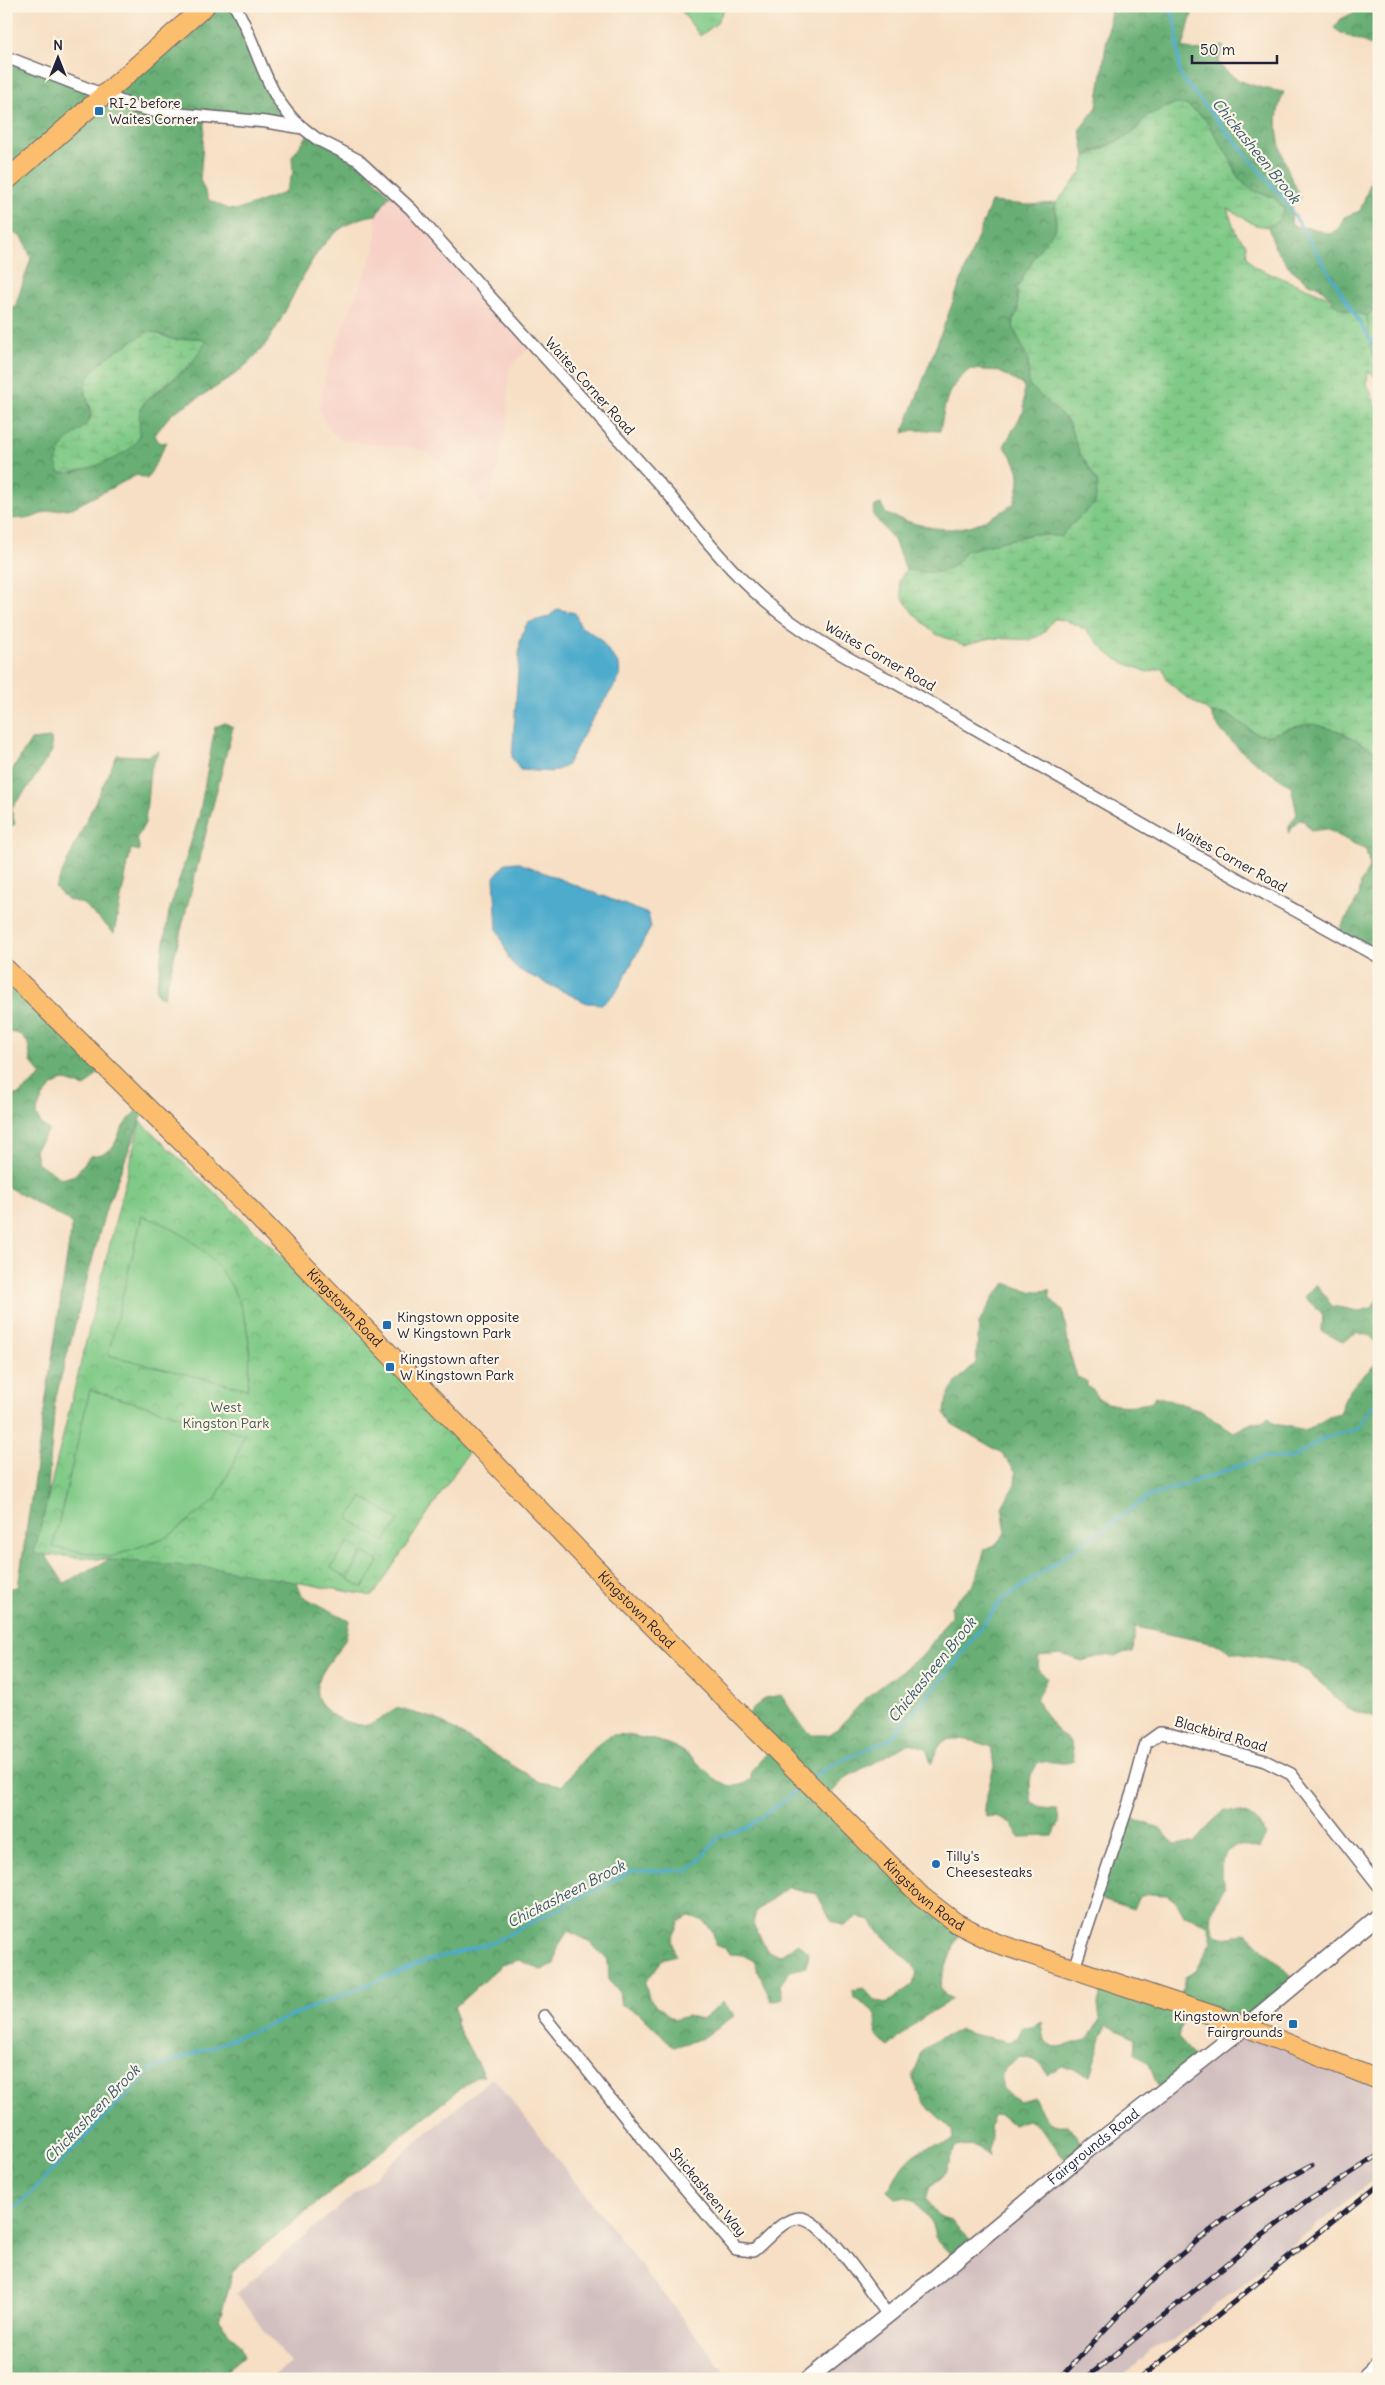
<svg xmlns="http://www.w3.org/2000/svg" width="1385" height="2385" viewBox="0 0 1385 2385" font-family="Delius,sans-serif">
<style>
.built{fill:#f7d1c6}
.industrial{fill:#d2bfbf}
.grass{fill:url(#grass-tufts);stroke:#517661}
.forest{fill:url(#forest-crowns);stroke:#456858;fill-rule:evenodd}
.wetland{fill:url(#wetland-marsh);stroke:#517661}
.park{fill:url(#park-crowns);stroke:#517661}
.pitch{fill:#80ca87;stroke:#517661}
.water{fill:#4dabcc;stroke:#386684}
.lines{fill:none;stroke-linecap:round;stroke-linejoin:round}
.stream{stroke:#4dabcc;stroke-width:3}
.minor-casing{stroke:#6c646b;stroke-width:14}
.tertiary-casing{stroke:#6c646b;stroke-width:18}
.primary-casing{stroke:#6c646b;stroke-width:21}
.minor{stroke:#fff;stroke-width:11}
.tertiary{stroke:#fff;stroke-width:15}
.primary{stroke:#fbbe6e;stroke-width:19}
.rail-casing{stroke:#22223b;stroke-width:5}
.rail{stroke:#fcf5e5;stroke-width:3;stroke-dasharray:9;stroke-linecap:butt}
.poi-dot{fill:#1f6fb2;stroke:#fcf5e5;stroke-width:2}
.labels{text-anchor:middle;stroke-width:4.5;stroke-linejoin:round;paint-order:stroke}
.poi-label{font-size:14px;fill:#22223b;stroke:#fcf5e5;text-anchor:start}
.street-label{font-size:14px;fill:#22223b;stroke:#fcf5e5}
.park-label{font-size:14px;fill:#435d56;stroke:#fcf5e5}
.water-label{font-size:15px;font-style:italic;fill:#335975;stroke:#fcf5e5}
</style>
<defs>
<pattern id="grass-tufts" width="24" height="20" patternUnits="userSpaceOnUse" patternTransform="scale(1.25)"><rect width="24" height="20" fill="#80ca87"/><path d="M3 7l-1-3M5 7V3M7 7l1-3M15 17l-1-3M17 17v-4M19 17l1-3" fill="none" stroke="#6ead75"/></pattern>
<pattern id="forest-crowns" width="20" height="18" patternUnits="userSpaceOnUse" patternTransform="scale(1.25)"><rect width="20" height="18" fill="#68ae74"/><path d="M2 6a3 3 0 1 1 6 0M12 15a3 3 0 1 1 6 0" fill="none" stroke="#558d60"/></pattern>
<pattern id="wetland-marsh" width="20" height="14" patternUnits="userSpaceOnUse" patternTransform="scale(1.25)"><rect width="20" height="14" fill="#80ca87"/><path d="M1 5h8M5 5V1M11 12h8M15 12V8" fill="none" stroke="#6ead75"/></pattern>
<pattern id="park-crowns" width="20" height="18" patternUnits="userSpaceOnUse" patternTransform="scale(1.25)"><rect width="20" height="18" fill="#80ca87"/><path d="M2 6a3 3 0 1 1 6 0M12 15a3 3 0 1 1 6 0" fill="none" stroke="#6ead75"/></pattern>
</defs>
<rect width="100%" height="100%" fill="#fcf5e5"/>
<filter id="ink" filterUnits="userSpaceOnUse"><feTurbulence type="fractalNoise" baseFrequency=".02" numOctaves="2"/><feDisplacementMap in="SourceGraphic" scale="10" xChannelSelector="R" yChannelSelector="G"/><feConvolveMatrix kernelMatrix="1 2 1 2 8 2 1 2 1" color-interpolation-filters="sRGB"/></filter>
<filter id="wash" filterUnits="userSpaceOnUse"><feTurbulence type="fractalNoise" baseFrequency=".0096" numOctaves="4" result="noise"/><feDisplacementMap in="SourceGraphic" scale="20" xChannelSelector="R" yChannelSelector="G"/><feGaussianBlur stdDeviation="1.12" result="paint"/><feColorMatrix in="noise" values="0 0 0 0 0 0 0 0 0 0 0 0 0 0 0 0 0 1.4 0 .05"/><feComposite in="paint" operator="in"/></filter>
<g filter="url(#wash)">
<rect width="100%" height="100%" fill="#f6dfc4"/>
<path class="built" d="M 392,193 L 530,346 L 509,368 L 507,425 L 491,497 L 481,504 L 473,489 L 457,478 L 442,462 L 426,452 L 410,447 L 360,443 L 340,439 L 328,429 L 319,409 L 327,369 L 375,248 L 377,234 L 375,215 Z"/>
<path class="industrial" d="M 1240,2029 L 1379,2077 L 1379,2175 L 1173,2340 L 1151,2350 L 1120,2379 L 807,2379 Z
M 493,2077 L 730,2379 L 271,2379 L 290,2363 L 236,2294 Z"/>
<path class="grass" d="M 678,6 L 726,6 L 716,24 L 700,36 Z
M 1379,305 L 1379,367 L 1371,349 L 1367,316 Z"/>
<path class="forest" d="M 203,6 L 235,6 L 275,93 L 297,124 L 205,118 L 200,180 L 209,200 L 228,209 L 238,210 L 284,193 L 293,173 L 292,157 L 309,133 L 350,153 L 390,195 L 376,215 C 310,223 298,303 264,346 C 246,369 222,384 198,398 C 189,404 176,409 169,417 C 164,422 160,429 155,435 L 159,443 L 167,442 L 147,479 L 137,475 L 72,508 L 49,511 L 31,518 L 6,519 L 6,310 L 15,307 L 31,258 L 23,238 L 6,229 L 6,56 L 104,95 ZM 158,333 L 174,340 L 197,338 L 205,341 L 190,366 L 145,402 L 138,415 L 139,436 L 127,451 L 73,473 L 64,444 C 86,425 97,423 85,392 Z
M 1109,6 L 1194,6 L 1183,47 L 1194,51 L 1224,46 L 1218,62 C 1232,83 1260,88 1284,92 C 1267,129 1285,165 1301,198 L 1293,199 L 1291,224 C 1299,229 1303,226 1311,228 C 1318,229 1322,233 1330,234 L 1339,228 L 1344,217 L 1360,211 L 1379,159 L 1379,305 L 1367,316 L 1339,308 L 1320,287 L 1307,282 L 1290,268 L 1275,248 L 1268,227 L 1274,198 L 1251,190 L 1239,179 L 1230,159 L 1205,119 L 1187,105 L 1148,115 L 1132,134 L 1085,156 L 1080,129 L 1097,107 L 1111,10 Z
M 1353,6 L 1379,6 L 1379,53 L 1375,53 L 1376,49 C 1360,37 1349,40 1334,28 L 1341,19 L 1355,12 L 1356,8 Z
M 991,202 L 1029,205 L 1056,203 L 1056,228 L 1036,254 L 1017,289 L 1018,312 L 1013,320 L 1014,329 L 1028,359 L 1029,385 L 1068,421 L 1079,451 L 1098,483 L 1095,503 L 1065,531 L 1062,537 L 1033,534 L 965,551 C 950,577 932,574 906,570 L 894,540 L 873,515 L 875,506 L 881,504 L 886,514 C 941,534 963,537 1014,504 C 1022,476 1022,470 1004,446 L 1024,410 L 1024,386 L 998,371 L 970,369 C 945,390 946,401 940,431 L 913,430 L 903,433 Z
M 1211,713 L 1227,714 L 1257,734 L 1271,735 L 1292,727 L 1313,724 L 1339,731 L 1379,753 L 1379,955 L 1338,933 L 1359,896 L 1361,882 L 1370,866 L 1366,850 L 1326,829 L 1311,831 L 1304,821 L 1298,820 L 1289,833 L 1289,826 L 1297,814 L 1291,786 C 1267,771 1220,740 1211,713 Z
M 225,723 L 233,727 L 164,997 L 158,996 L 156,989 L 169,912 L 199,817 L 215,727 Z
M 51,738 L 52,751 L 30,785 L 11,809 L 15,824 L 6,829 L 6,771 L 13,769 L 31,740 Z
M 159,751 L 150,771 L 145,823 L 137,838 L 140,851 L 131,849 L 114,933 L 83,904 L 67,899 L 55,888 L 117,755 L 148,756 Z
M 6,974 L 105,1066 L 85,1087 L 62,1080 C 48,1088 40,1098 36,1115 L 42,1125 L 49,1130 L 35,1150 L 38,1163 L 62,1179 L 75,1175 L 90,1156 C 115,1153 112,1147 123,1127 C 127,1120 138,1110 146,1105 L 105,1212 L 55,1400 L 43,1551 L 64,1583 L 151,1538 L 292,1569 L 302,1596 L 349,1620 C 348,1626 347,1634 345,1639 C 336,1658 303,1684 323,1706 C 330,1714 334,1717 344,1721 C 371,1730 374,1723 396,1708 L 436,1719 L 540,1782 L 562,1786 C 572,1773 595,1743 610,1736 C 617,1733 630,1735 637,1737 C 655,1740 672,1743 687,1754 C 707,1768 725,1800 751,1779 L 751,1771 L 770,1750 L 744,1718 L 765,1698 L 781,1695 L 799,1723 L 812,1735 L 827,1735 L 837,1729 L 866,1698 L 924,1654 L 951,1616 L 951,1606 L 974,1584 L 985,1549 L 995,1545 L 1006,1532 L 1002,1507 L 1015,1484 L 1016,1472 L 1002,1453 L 952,1424 L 945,1414 C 946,1388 958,1380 976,1363 L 979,1323 L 995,1295 L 1006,1283 L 1031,1292 L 1049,1290 L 1050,1298 L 1063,1311 L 1070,1354 L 1077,1377 L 1087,1381 L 1087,1386 L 1095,1392 L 1097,1398 C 1113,1408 1132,1406 1150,1403 L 1156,1396 L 1198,1409 L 1234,1432 L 1251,1423 L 1263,1422 L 1268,1417 L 1274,1424 L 1307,1430 L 1329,1417 L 1339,1414 C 1348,1386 1359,1380 1379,1361 L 1379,1713 L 1376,1717 L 1347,1709 L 1324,1686 L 1297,1664 L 1230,1652 L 1220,1645 L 1135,1627 L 1133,1653 L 1125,1652 L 1115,1657 L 1105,1655 L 1082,1661 L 1061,1654 L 1039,1656 L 1038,1669 L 1047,1678 L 1036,1700 L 1056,1730 L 1071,1743 L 1074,1761 C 1060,1766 1054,1760 1043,1762 C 1026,1765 1030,1792 1032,1803 L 1042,1808 L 1057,1809 L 1059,1823 L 1053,1836 L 1019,1837 C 1012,1822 1003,1814 986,1817 L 984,1807 L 994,1766 L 991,1747 C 981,1742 950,1734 942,1743 C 937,1748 934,1758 931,1764 L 926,1748 L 910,1743 L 845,1778 L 824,1801 L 959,1932 C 953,1951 944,1967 940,1987 L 945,1995 L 953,1999 L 926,2015 L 888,2047 L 875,2033 C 880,2010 871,2010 854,1998 L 853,1990 L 864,1988 L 874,2000 L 887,2003 L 913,1985 L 916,1971 L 913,1965 L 878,1931 L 871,1920 L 857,1917 L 844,1926 L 831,1920 L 817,1894 L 788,1887 L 756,1911 L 753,1924 L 768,1952 L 781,1955 L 799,1943 L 809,1954 L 806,1967 L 790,1971 L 780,1985 L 783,1998 L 771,2001 L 754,1961 L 743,1955 L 730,1954 L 724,1948 L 715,1945 C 715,1928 705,1919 689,1916 L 680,1921 L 672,1939 L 676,1955 L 663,1959 L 645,1983 L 649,1998 L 674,2020 L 687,2016 L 703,2019 L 723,2002 L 734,2016 L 703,2038 L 674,2047 L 638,2012 L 621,2006 L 619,1992 L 609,1981 L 608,1961 L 589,1941 L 568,1931 L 557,1948 L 555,1965 L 541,1970 L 519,1960 L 501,1965 L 455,2007 L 456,2024 L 484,2076 L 476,2076 L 232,2271 L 229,2288 L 219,2320 L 240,2345 L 244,2356 L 219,2377 L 220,2379 L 6,2379 L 6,1589 L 18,1587 L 72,1223 L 6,1186 L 6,1095 L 18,1095 L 42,1075 L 31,1062 L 28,1043 L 19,1034 L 6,1031 Z
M 1316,1284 L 1332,1306 L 1359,1311 L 1372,1308 L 1379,1296 L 1379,1349 L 1371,1336 L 1357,1333 L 1343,1342 L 1321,1331 L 1322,1313 L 1304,1297 Z
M 1225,1810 C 1248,1813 1254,1815 1266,1835 L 1259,1849 C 1228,1837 1213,1859 1226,1887 C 1204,1912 1204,1952 1246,1932 L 1297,1982 L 1250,2023 L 1186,2007 L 1178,2038 L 1198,2060 L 1159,2088 L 1149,2064 L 1135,2053 L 1136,2039 L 1106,2025 L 1090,2075 L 1061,2066 L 1047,2075 C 1042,2062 1034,2059 1020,2057 C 1004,2069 999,2070 1003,2090 L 1020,2101 L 1034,2097 C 1044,2115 1044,2127 1068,2125 L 1084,2146 L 1068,2163 C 1052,2146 1051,2133 1028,2120 L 1013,2124 L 1000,2116 L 993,2115 L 989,2128 L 992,2139 L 988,2153 L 989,2157 C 976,2144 974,2144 956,2147 C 942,2169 956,2169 930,2186 L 926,2199 L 941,2218 L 951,2221 L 974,2243 L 955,2258 L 935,2237 L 931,2221 L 914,2201 L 907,2197 L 896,2199 L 888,2192 C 896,2175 907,2154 927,2148 C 937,2144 943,2148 953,2140 L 952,2130 C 929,2110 923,2105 912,2076 C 916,2069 918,2065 920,2057 C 925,2042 947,2036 961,2030 C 976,2037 992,2037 1008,2042 L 1018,2037 L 1022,2028 L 1032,2027 L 1041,2022 C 1044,2058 1060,2046 1087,2040 L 1100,2019 L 1098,2004 L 1103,1985 L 1179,2004 L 1185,1977 L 1196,1971 L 1212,1941 L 1208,1925 L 1185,1916 L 1178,1903 L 1167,1895 L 1146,1894 L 1138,1898 L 1133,1909 L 1099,1898 L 1124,1816 L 1157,1827 L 1176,1845 L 1195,1842 L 1210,1824 Z"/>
<path class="wetland" d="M 1174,104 L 1187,105 L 1205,119 L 1230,159 L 1239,179 L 1251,190 L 1274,198 L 1284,209 L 1280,219 L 1268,227 L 1255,225 L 1227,208 L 1236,233 L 1246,244 L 1247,257 L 1254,267 L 1326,296 L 1339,308 L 1367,316 L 1371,349 L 1379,367 L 1379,387 L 1374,375 L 1368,371 L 1367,384 L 1379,412 L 1379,753 L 1339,731 L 1313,724 L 1292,727 L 1271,735 L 1257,734 L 1227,714 L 1211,713 L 1182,694 L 1166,679 L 1163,668 L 1147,672 C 1135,666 1123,664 1112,656 C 1105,652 1101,645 1095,639 C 1085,627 1070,620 1054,619 L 1042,634 L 1031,640 L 991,638 L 964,645 L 936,634 L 913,613 L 902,597 L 899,581 L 906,570 C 932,574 950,577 965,551 L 1033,534 L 1062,537 L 1065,531 L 1095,503 L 1098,483 L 1079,451 L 1068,421 L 1029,385 L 1028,359 L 1014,329 L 1013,320 L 1018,312 L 1017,289 L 1036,254 L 1056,228 L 1056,203 L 1082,172 L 1086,157 L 1132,134 L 1148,115 Z
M 150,331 L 174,340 L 197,338 L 205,341 C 193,371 167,380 146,401 C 135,412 142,425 138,438 C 132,457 78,474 60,473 L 56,463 C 58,456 61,447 66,442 C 72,435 84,429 89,421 C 95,409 87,403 85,392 C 83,364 131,343 150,331 Z"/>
<path class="park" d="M 140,1121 L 475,1442 L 373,1596 L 216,1568 L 34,1554 Z"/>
<path class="pitch" d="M 142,1216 C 219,1241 261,1308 247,1389 L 108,1355 Z
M 90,1390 L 244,1434 L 235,1461 L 215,1500 L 169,1536 L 111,1557 L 53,1547 Z
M 362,1497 L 399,1520 L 385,1542 L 348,1519 Z
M 348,1542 L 362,1551 L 346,1577 L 331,1568 Z
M 364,1552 L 379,1562 L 363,1588 L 348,1579 Z"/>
<path class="water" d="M 558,609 L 575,613 L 580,626 L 599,638 L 619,665 L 620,677 L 590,723 L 566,766 L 552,772 L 520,770 L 512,758 L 520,641 L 527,623 L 548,617 Z
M 517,862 L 648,914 L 651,927 L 617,991 L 603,1004 L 587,1003 L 519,970 L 510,961 L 497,929 L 494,877 L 506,863 Z"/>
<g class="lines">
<path class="stream" d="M 1169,6 L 1176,24 L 1180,76 L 1286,202 L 1379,354
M 813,1778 L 829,1766 L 890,1739 L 944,1677 L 1000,1602 L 1148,1497 L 1265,1457 L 1292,1458 L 1324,1438 L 1357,1429 L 1379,1396
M 6,2218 L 151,2070 L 276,2022 L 423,1962 L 494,1942 L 631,1871 L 690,1870 L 720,1836 L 747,1828 L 802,1787"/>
</g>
</g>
<g filter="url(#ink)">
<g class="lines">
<defs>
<path id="minor" d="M 235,6 C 258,45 266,100 303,128
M 6,57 L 135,107 L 157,112 L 266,122 L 303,128 L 317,139 L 358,160 L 411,209 L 670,496 C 700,533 729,570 765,601 C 803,634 849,660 894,682 L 1190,852 L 1379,957
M 1074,1968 L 1135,1784 L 1146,1743 L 1160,1733 L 1173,1735 L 1265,1761 L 1291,1774 L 1379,1886
M 544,2016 L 629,2122 L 736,2249 L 753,2251 C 766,2241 782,2219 799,2218 C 822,2216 873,2295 888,2315
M 1361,2379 L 1379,2362"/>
<g id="tertiary">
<path id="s1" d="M 808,2379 L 927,2284 L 1088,2150 L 1246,2026 L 1379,1915"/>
</g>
<g id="primary">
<path d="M 6,181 L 205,6"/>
<path id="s2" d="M 6,969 L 247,1206 L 608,1581 L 921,1896 L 956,1923 L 996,1943 L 1236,2023 L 1379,2080"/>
</g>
</defs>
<use href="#minor" class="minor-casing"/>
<use href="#tertiary" class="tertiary-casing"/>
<use href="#primary" class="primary-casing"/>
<use href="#minor" class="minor"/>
<use href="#tertiary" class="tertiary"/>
<use href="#primary" class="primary"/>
<defs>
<path id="rail" d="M 1059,2379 C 1096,2340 1131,2299 1171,2263 C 1214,2225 1261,2191 1312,2165
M 1085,2379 L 1263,2235 L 1309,2200 L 1379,2155
M 1139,2379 L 1379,2184"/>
</defs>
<use href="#rail" class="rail-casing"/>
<use href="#rail" class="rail"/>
</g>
</g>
<g class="poi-dot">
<rect x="94" y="106" width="10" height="10" rx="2.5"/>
<rect x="382" y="1320" width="10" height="10" rx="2.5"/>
<rect x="385" y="1362" width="10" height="10" rx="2.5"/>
<circle cx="936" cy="1864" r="5"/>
<rect x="1288" y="2019" width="10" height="10" rx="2.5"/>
</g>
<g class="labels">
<g class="poi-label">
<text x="109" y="108">RI-2 before<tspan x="109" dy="16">Waites Corner</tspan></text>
<text x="397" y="1322">Kingstown opposite<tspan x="397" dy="16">W Kingstown Park</tspan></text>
<text x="400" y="1364">Kingstown after<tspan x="400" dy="16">W Kingstown Park</tspan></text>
<text x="946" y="1861">Tilly's<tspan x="946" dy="16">Cheesesteaks</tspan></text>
<text x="1283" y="2021" text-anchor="end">Kingstown before<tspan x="1283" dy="16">Fairgrounds</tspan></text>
</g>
<g class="street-label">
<text transform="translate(590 386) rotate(48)" y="5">Waites Corner Road</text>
<text transform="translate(880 656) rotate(30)" y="5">Waites Corner Road</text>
<text transform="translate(1231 858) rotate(29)" y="5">Waites Corner Road</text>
<text dy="5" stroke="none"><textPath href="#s2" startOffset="479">Kingstown Road</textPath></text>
<text dy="5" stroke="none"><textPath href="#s2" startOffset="899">Kingstown Road</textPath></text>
<text transform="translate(1221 1734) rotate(16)" y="5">Blackbird Road</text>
<text dy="5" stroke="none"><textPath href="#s2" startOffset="1304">Kingstown Road</textPath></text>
<text dy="5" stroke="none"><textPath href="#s1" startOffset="368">Fairgrounds Road</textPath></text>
<text transform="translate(708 2192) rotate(50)" y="5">Shickasheen Way</text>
</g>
<g class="park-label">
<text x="226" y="1412">West<tspan x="226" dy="16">Kingston Park</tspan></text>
</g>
<g class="water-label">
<text transform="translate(1256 151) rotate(51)" y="5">Chickasheen Brook</text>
<text transform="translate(932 1670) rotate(-51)" y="5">Chickasheen Brook</text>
<text transform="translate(566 1894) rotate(-27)" y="5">Chickasheen Brook</text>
<text transform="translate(92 2114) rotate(-46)" y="5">Chickasheen Brook</text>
</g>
</g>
<rect width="1385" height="2385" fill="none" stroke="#fcf5e5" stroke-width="25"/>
<g transform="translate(58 58)" stroke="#fcf5e5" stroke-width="4" paint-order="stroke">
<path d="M0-4L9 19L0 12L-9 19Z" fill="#22223b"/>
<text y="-8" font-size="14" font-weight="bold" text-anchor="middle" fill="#22223b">N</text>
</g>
<path d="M1192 55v8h85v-8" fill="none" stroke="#22223b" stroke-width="2.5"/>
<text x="1200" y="55" font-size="15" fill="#22223b" stroke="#fcf5e5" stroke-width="4" paint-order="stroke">50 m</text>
</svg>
